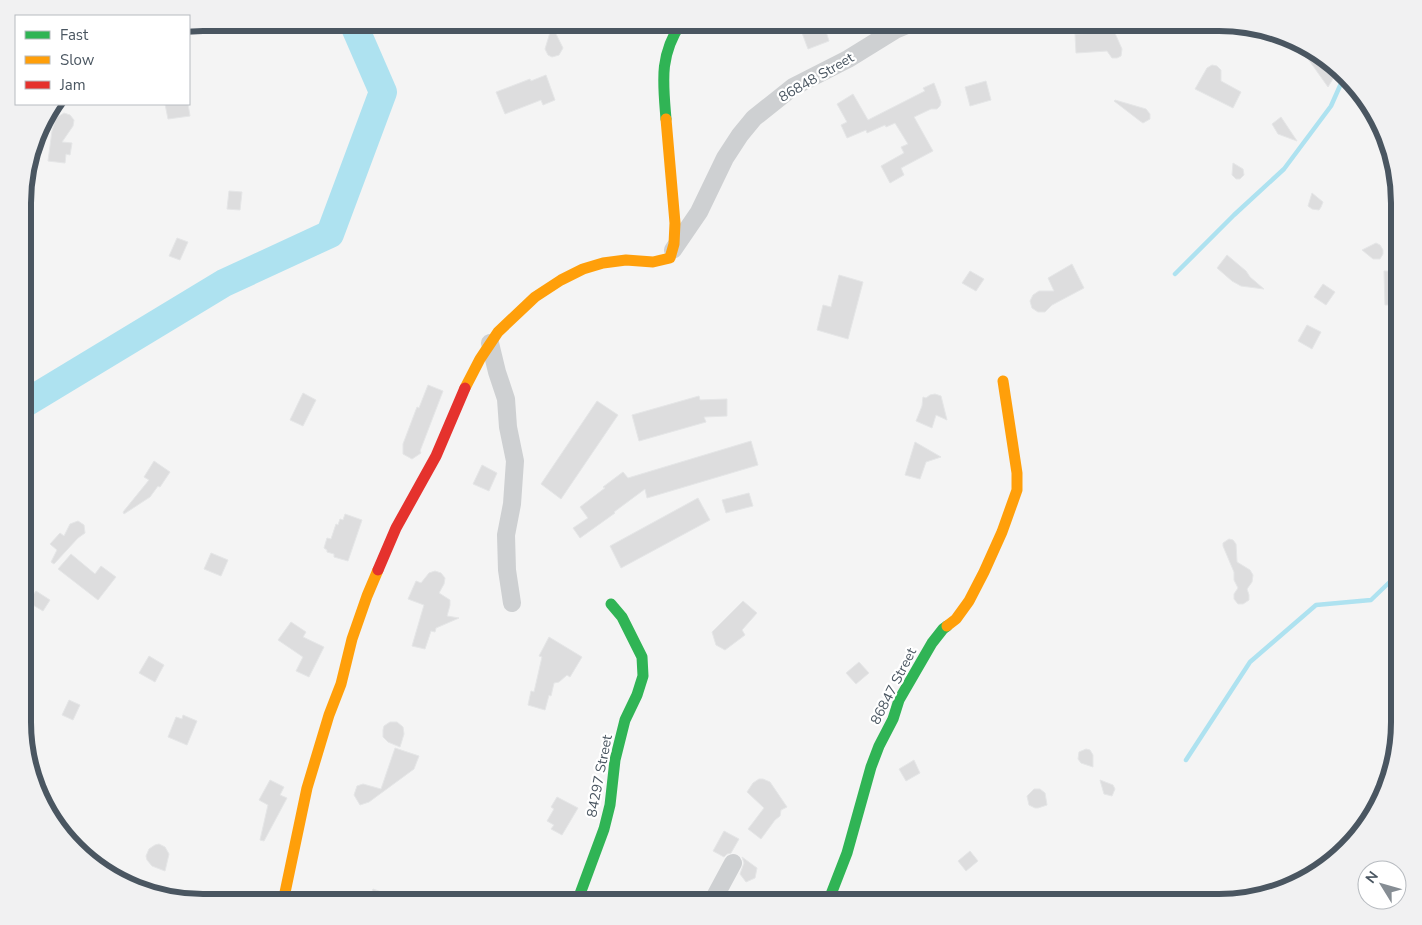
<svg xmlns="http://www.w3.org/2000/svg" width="1422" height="925" viewBox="0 0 1422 925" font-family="'Nunito Sans',sans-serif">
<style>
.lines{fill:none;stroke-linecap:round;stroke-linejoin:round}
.stream{stroke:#aee2f0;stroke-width:4.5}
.river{stroke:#aee2f0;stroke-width:28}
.building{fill:#ddddde;stroke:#e5e6e7}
.street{stroke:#ced0d2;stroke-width:18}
.fast{stroke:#30b455;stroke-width:11}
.slow{stroke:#ff9f0a;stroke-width:11}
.jam{stroke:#e5322d;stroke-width:11}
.labels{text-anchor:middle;stroke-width:4.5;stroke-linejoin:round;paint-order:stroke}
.street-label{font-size:14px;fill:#4a5661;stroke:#fff}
.rim{fill:none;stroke:#4a5661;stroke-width:6}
</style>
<rect width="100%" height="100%" fill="#f4f4f4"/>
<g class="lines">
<path class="stream" d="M 1175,274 L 1234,215 L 1284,169 L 1331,106 L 1343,79
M 1186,760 L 1250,662 L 1316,605 L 1371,600 L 1399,573"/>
<path class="river" d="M 24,404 L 224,283 L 330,234 L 383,92 L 353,23"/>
</g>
<path class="building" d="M 798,22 L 823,22 L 829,41 L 808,49 Z
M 1107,22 L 1110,22 L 1122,49 L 1121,56 L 1117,58 L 1112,58 L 1107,51 L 1076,53 L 1075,34 L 1105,33 Z
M 552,26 L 563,48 L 559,55 L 552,57 L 548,55 L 545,49 Z
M 1296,42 L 1319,53 L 1337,72 L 1328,87 Z
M 1212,65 L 1217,66 L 1221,70 L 1221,81 L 1241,92 L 1233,108 L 1195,89 L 1207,68 Z
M 546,75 L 555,100 L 543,105 L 541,100 L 505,114 L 496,92 L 530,79 L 531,81 Z
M 986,81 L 991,100 L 970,106 L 965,87 Z
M 934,83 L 941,102 L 940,106 L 937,109 L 931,109 L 914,117 L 933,151 L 901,168 L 904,175 L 890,183 L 881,166 L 904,153 L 901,147 L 908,144 L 895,123 L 886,127 L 885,125 L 867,133 L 866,130 L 847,138 L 841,125 L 847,122 L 837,104 L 853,94 L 868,120 L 925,91 L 923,88 Z
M 1115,100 L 1146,109 L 1150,114 L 1150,119 L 1143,123 L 1140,121 L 1114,101 Z
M 165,104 L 188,104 L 190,116 L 168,119 Z
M 64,113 L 70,115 L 74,120 L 73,126 L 62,142 L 72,143 L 70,155 L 66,154 L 65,163 L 48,161 L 52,131 L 56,118 Z
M 1281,117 L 1297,141 L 1278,134 L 1272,124 Z
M 1233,163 L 1243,169 L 1244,175 L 1240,179 L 1236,179 L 1232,175 Z
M 229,191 L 242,192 L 240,210 L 227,209 Z
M 1312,193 L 1323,202 L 1321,207 L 1319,210 L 1312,209 L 1308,206 Z
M 177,238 L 188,242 L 180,260 L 169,256 Z
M 1376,243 L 1380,245 L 1383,250 L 1383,254 L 1380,259 L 1373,259 L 1362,250 Z
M 1227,255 L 1246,271 L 1250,277 L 1264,289 L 1241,286 L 1232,281 L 1217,268 Z
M 1072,264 L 1084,288 L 1052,305 L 1045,312 L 1038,312 L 1032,308 L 1030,301 L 1033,295 L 1039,291 L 1054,291 L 1048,278 Z
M 970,271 L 984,279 L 976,291 L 962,283 Z
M 1384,271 L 1399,271 L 1398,305 L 1385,305 Z
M 839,275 L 863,282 L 848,339 L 817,330 L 823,305 L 831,307 Z
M 1323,284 L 1335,292 L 1326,305 L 1314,297 Z
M 1307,325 L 1321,332 L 1312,349 L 1298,341 Z
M 428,385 L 443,391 L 420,451 L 421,453 L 412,459 L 403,454 L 403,444 L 417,407 L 419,408 Z
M 303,393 L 316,400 L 303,426 L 290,420 Z
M 935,394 L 941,396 L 947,420 L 936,415 L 932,428 L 916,421 L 922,406 L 923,397 L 926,398 L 930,395 Z
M 699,396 L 700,400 L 727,399 L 727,416 L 704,417 L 706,422 L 639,441 L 632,415 Z
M 597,401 L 618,415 L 561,499 L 541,484 Z
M 751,441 L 758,465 L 647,498 L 645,489 L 614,512 L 615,513 L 580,538 L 573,528 L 588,518 L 580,507 L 605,488 L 603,487 L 623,472 L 628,478 Z
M 915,442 L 941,457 L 926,462 L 920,479 L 905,475 Z
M 154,461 L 170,472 L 160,487 L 158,486 L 150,497 L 124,514 L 123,512 L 149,480 L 144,477 Z
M 482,465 L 497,473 L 489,491 L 473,484 Z
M 749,493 L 753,506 L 726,513 L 722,500 Z
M 698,498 L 710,520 L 621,568 L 610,546 Z
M 345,514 L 362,520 L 348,561 L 334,557 L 334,554 L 327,552 L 327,550 L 324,548 L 327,538 L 331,539 L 336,524 L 338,525 L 340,519 L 343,520 Z
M 78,521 L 84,525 L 85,533 L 78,538 L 54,564 L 51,562 L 57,550 L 50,544 L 60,533 L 64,536 L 70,524 Z
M 1229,539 L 1233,540 L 1236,544 L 1237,562 L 1250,570 L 1253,575 L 1252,582 L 1247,589 L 1249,595 L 1249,600 L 1243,604 L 1238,604 L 1234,599 L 1234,594 L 1238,588 L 1234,580 L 1234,572 L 1223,546 L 1223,543 Z
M 211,553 L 228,560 L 221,576 L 204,569 Z
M 71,554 L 95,574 L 101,566 L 116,577 L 98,600 L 58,569 Z
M 435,571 L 441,573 L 445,578 L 444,584 L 439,593 L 450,600 L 450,605 L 447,616 L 459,618 L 436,628 L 435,632 L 431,631 L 425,649 L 412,646 L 424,605 L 408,599 L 416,581 L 421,583 L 429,573 Z
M 36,591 L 50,600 L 43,611 L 28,602 Z
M 743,601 L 757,613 L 742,630 L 745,635 L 725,650 L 716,645 L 712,632 Z
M 291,622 L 306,632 L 303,637 L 324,647 L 309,677 L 296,671 L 303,657 L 278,640 Z
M 549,637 L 582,657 L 570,677 L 567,675 L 559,682 L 554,683 L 551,696 L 549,695 L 545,710 L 528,705 L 531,691 L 534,692 L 542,657 L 539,656 Z
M 149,656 L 164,665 L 155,682 L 139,673 Z
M 859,662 L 869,673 L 856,684 L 846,673 Z
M 69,700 L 80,705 L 73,720 L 62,715 Z
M 183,715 L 197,721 L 187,745 L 168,737 L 176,717 L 182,719 Z
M 390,722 L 397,722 L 403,727 L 404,734 L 400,747 L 388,742 L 383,737 L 383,730 L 384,726 Z
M 395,748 L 419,756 L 414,769 L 369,802 L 360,805 L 354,795 L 357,786 L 363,784 L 381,789 Z
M 1086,749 L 1090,750 L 1093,755 L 1093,767 L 1081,763 L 1078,759 L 1079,752 Z
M 914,760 L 920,773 L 906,781 L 899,769 Z
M 759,779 L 763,779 L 770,782 L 787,807 L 781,810 L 780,816 L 775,820 L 761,839 L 748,829 L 764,808 L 747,792 L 753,783 Z
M 270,780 L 284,787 L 280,795 L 287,798 L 264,841 L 260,840 L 268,805 L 259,800 Z
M 1100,780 L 1113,785 L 1115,789 L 1112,796 L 1104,794 Z
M 1034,789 L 1040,789 L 1045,793 L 1047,805 L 1038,808 L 1035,808 L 1029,805 L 1027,796 Z
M 557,797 L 578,808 L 562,835 L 551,829 L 554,825 L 547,821 L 554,809 L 551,807 Z
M 724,831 L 739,839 L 731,853 L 727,854 L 724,857 L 713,851 Z
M 159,844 L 165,847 L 169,854 L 165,871 L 152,866 L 147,860 L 146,856 L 149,849 L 155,845 Z
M 970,851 L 978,861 L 966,871 L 958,861 Z
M 742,857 L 757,868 L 755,878 L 746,882 L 740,874 L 744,863 Z
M 373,889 L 407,901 L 407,902 L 368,902 Z"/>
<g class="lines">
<path class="street" d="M 673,250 L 699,212 L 725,158 L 740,135 L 754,118 L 793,87 L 848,59 L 895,30 L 912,23
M 490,343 L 497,372 L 506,399 L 508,427 L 515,461 L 512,504 L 506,535 L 507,570 L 512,603
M 712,902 L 733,863"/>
<path class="fast" d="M 666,119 C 663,82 659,56 681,23
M 577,902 L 604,829 L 610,805 L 615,760 L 625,720 L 637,695 L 643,676 L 642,657 L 622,617 L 611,604
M 828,902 L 847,853 L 871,767 L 879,746 L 893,719 L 899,700 L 932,643 L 943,629 L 947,626"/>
<path class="slow" d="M 465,388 L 480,359 L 498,332 L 535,297 L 561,280 L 583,269 L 603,263 L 626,260 L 653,262 L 670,258 L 674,244 L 675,223 L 666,119
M 947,626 L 956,619 L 969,601 L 984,572 L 1002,532 L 1017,490 L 1017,473 L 1003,381
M 283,902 L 307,788 L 329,715 L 341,684 L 352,639 L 367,596 L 378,570"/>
<path class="jam" d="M 378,570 L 396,528 L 436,456 L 465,388"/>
</g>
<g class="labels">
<g class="street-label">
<text transform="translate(816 77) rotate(-30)" y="5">86848 Street</text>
<text transform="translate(893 686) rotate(-63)" y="5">86847 Street</text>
<text transform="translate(599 776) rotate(-79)" y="5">84297 Street</text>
</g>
</g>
<path d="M0 0H1422V925H0ZM203 31H1219A172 172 0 0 1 1391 203V722A172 172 0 0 1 1219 894H203A172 172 0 0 1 31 722V203A172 172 0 0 1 203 31Z" fill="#f1f1f2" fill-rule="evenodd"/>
<path class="rim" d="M203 31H1219A172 172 0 0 1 1391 203V722A172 172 0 0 1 1219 894H203A172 172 0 0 1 31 722V203A172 172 0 0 1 203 31Z"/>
<rect x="15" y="15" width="175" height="90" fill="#ffffff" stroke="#b7bbc0"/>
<rect x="25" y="31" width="25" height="8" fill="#30b455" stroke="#b7bbc0"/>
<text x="60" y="40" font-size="15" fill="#4a5661">Fast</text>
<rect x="25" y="56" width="25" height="8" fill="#ff9f0a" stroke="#b7bbc0"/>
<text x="60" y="65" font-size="15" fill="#4a5661">Slow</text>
<rect x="25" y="81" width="25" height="8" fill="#e5322d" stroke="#b7bbc0"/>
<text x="60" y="90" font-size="15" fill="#4a5661">Jam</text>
<g transform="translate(1382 885) rotate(307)"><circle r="24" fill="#ffffff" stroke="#b7bbc0"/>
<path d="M0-4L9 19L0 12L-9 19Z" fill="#868d94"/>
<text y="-8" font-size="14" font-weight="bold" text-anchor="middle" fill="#4a5661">N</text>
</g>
</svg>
